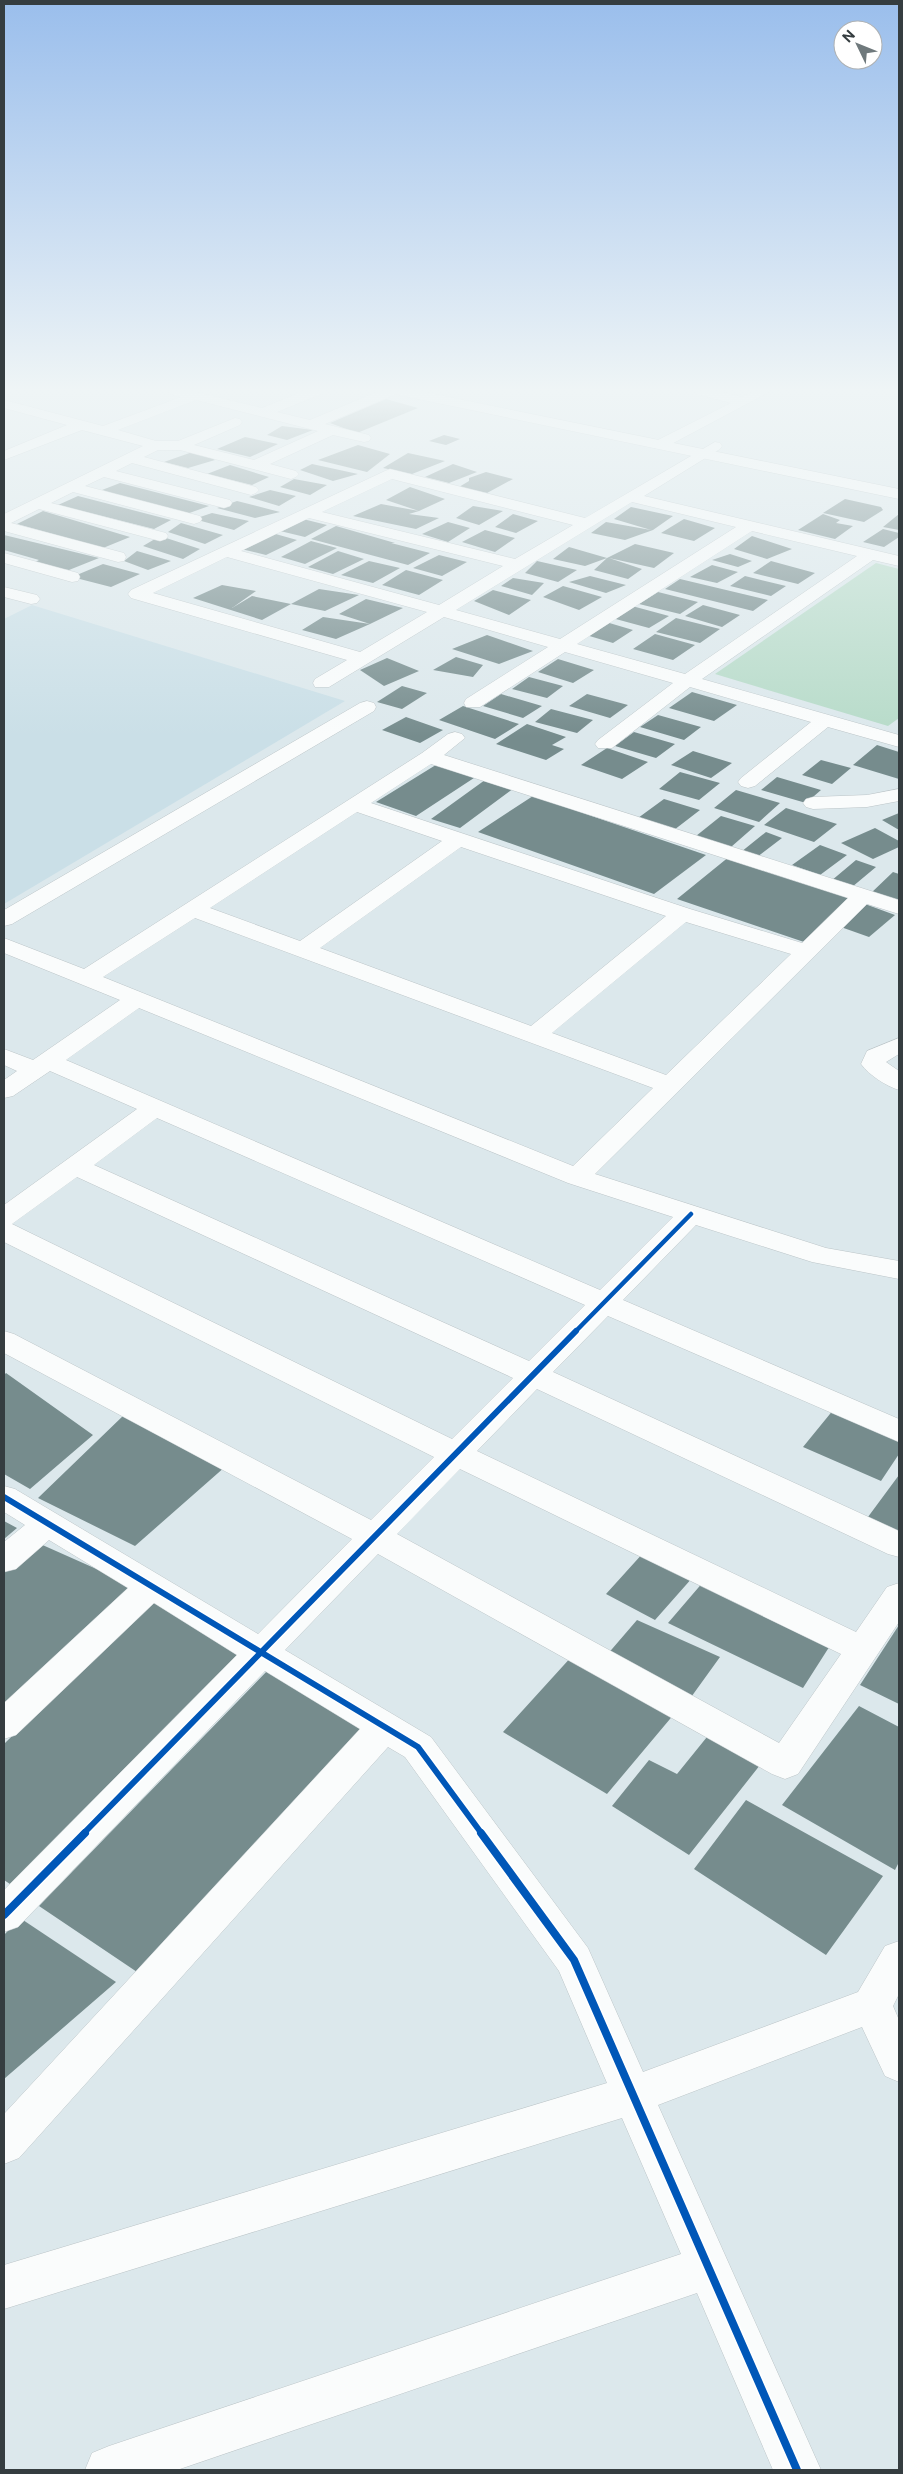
<svg xmlns="http://www.w3.org/2000/svg" width="903" height="2474" viewBox="0 0 903 2474" font-family="'Public Sans',sans-serif">
<style>
.built{fill:#cadfe7}
.green{fill:#b7dbc9}
.building{fill:#768c8d}
.lines{fill:none;stroke-linecap:round;stroke-linejoin:round}
.minor-casing{stroke:#bcc5c8;stroke-width:1}
.tertiary-casing{stroke:#bcc5c8;stroke-width:1}
.minor{fill:#fafcfc;fill-rule:evenodd}
.tertiary{fill:#fafcfc;fill-rule:evenodd}
.cycleway-far2-casing{stroke:#fff;stroke-width:8}
.cycleway-far1-casing{stroke:#fff;stroke-width:9}
.cycleway-casing{stroke:#fff;stroke-width:11}
.cycleway-far2{stroke:#0057b8;stroke-width:4.5}
.cycleway-far1{stroke:#0057b8;stroke-width:6}
.cycleway{stroke:#0057b8;stroke-width:8}
</style>
<rect width="100%" height="100%" fill="#dce8ec"/>
<path class="built" d="M 32,605 L 345,701 L 4,904 L 4,619 Z"/>
<path class="green" d="M 876,563 L 899,569 L 899,718 L 888,726 L 715,674 Z"/>
<path class="building" d="M 386,399 L 418,408 L 357,433 L 330,423 Z
M 282,426 L 313,430 L 287,440 L 267,435 Z
M 444,435 L 460,439 L 446,445 L 429,441 Z
M 245,437 L 278,444 L 250,457 L 217,449 Z
M 358,445 L 390,454 L 367,472 L 318,460 Z
M 198,450 L 215,460 L 188,468 L 164,462 Z
M 408,453 L 445,461 L 412,474 L 383,468 Z
M 312,464 L 358,474 L 333,481 L 300,470 Z
M 453,464 L 477,472 L 449,483 L 425,477 Z
M 230,465 L 269,477 L 252,485 L 207,474 Z
M 486,472 L 513,479 L 487,493 L 459,487 L 469,481 L 469,478 Z
M 294,479 L 327,485 L 310,495 L 280,487 Z
M 120,483 L 209,506 L 181,516 L 102,490 Z
M 410,487 L 445,499 L 419,511 L 409,514 L 439,518 L 416,529 L 353,516 L 381,504 L 419,511 L 386,500 Z
M 270,490 L 296,496 L 279,506 L 249,497 Z
M 78,496 L 171,520 L 154,529 L 58,505 Z
M 845,499 L 881,507 L 883,510 L 864,522 L 823,513 Z
M 237,501 L 280,512 L 255,518 L 217,508 Z
M 473,506 L 503,511 L 479,525 L 456,518 Z
M 631,507 L 673,516 L 653,530 L 625,540 L 591,533 L 606,522 L 651,530 L 614,519 Z
M 43,511 L 130,537 L 103,548 L 17,524 Z
M 212,513 L 249,521 L 234,530 L 194,519 Z
M 513,514 L 538,521 L 516,533 L 495,527 Z
M 823,514 L 840,520 L 836,523 L 853,526 L 835,539 L 798,530 Z
M 899,514 L 899,530 L 883,527 Z
M 303,519 L 327,525 L 305,537 L 280,531 Z
M 684,519 L 715,528 L 694,541 L 661,533 Z
M 448,522 L 470,528 L 448,542 L 422,534 Z
M 181,523 L 223,535 L 205,544 L 168,532 Z
M 336,526 L 395,543 L 391,543 L 430,553 L 408,565 L 311,539 Z
M 883,529 L 899,533 L 899,537 L 884,547 L 863,542 Z
M 485,530 L 515,538 L 495,552 L 462,542 Z
M 272,533 L 297,540 L 266,555 L 241,549 Z
M 4,535 L 62,549 L 99,558 L 69,570 L 29,565 L 39,560 L 4,550 Z
M 160,536 L 200,549 L 183,559 L 143,546 Z
M 752,536 L 792,549 L 767,559 L 734,549 Z
M 311,541 L 337,548 L 305,564 L 281,557 Z
M 635,544 L 674,553 L 654,568 L 609,558 L 642,569 L 628,579 L 594,570 L 607,558 Z
M 569,547 L 607,558 L 585,566 L 553,559 Z
M 137,551 L 171,561 L 148,570 L 124,561 Z
M 338,551 L 364,559 L 333,574 L 308,567 Z
M 730,554 L 752,561 L 738,567 L 712,560 Z
M 439,555 L 467,562 L 442,576 L 413,568 Z
M 369,561 L 400,568 L 373,583 L 341,575 Z
M 537,561 L 577,570 L 558,582 L 525,573 Z
M 771,561 L 815,573 L 798,584 L 753,573 Z
M 103,564 L 140,574 L 111,587 L 72,577 Z
M 712,565 L 738,572 L 717,583 L 690,577 Z
M 406,570 L 443,580 L 419,595 L 382,585 Z
M 590,576 L 626,585 L 606,593 L 569,582 Z
M 745,576 L 786,586 L 771,596 L 730,586 Z
M 513,578 L 544,583 L 532,595 L 501,586 Z
M 680,579 L 768,600 L 753,611 L 665,589 Z
M 222,585 L 256,591 L 232,608 L 252,596 L 291,604 L 262,620 L 193,598 Z
M 563,586 L 602,597 L 579,610 L 543,597 Z
M 319,589 L 359,595 L 325,611 L 291,604 Z
M 493,590 L 531,600 L 509,615 L 474,601 Z
M 658,592 L 698,602 L 680,614 L 639,604 Z
M 366,599 L 403,608 L 370,624 L 336,639 L 302,630 L 323,617 L 370,624 L 339,614 Z
M 703,605 L 740,615 L 722,627 L 685,616 Z
M 632,606 L 669,616 L 649,628 L 612,618 Z
M 676,618 L 720,629 L 700,643 L 656,632 Z
M 606,622 L 633,630 L 613,643 L 586,635 Z
M 655,634 L 695,645 L 673,660 L 633,649 Z
M 487,635 L 533,651 L 499,664 L 452,649 Z
M 456,657 L 483,665 L 473,677 L 433,670 Z
M 387,658 L 419,671 L 384,686 L 360,670 Z
M 558,659 L 594,670 L 573,683 L 538,672 Z
M 529,677 L 563,686 L 547,698 L 512,689 Z
M 402,686 L 427,693 L 402,709 L 377,702 Z
M 692,692 L 737,705 L 714,721 L 669,708 Z
M 501,694 L 542,706 L 523,718 L 483,706 Z
M 587,694 L 628,705 L 610,718 L 569,706 Z
M 463,706 L 519,724 L 495,739 L 439,720 Z
M 551,709 L 593,720 L 577,733 L 535,722 Z
M 658,715 L 701,727 L 684,740 L 640,727 Z
M 406,717 L 443,730 L 420,743 L 382,730 Z
M 527,724 L 566,737 L 552,745 L 564,749 L 546,760 L 496,744 Z
M 634,732 L 675,744 L 656,758 L 615,746 Z
M 877,745 L 899,752 L 899,779 L 853,765 Z
M 607,748 L 648,762 L 622,779 L 581,765 Z
M 693,751 L 732,763 L 711,778 L 671,765 Z
M 821,760 L 851,768 L 832,784 L 802,775 Z
M 439,763 L 477,776 L 416,816 L 376,802 Z
M 680,772 L 720,783 L 699,800 L 659,789 Z
M 777,777 L 821,790 L 806,803 L 761,790 Z
M 485,780 L 514,788 L 460,828 L 431,819 Z
M 736,790 L 780,803 L 759,822 L 714,808 Z
M 533,796 L 706,855 L 654,894 L 478,832 Z
M 664,799 L 700,810 L 674,830 L 638,818 Z
M 786,808 L 837,824 L 814,842 L 764,825 Z
M 899,813 L 899,830 L 882,820 Z
M 721,816 L 755,826 L 731,847 L 696,836 Z
M 875,828 L 899,841 L 899,847 L 873,859 L 841,843 Z
M 766,832 L 782,838 L 757,857 L 741,852 Z
M 820,845 L 847,855 L 820,875 L 792,865 Z
M 730,856 L 854,896 L 804,942 L 677,899 Z
M 856,860 L 876,867 L 852,887 L 831,881 Z
M 893,872 L 899,874 L 899,903 L 870,894 Z
M 865,904 L 895,915 L 869,937 L 838,926 Z
M 6,1373 L 93,1435 L 30,1489 L 4,1474 L 4,1375 Z
M 834,1409 L 899,1438 L 899,1454 L 881,1481 L 803,1447 Z
M 125,1414 L 226,1466 L 135,1546 L 38,1498 Z
M 899,1475 L 899,1536 L 865,1521 Z
M 4,1521 L 17,1528 L 4,1539 Z
M 38,1543 L 137,1587 L 4,1710 L 4,1572 Z
M 644,1552 L 693,1577 L 655,1620 L 606,1594 Z
M 704,1581 L 833,1641 L 803,1688 L 668,1623 Z
M 153,1597 L 245,1651 L 13,1886 L 4,1880 L 4,1744 Z
M 637,1620 L 720,1657 L 689,1700 L 606,1656 Z
M 899,1625 L 899,1704 L 860,1685 Z
M 573,1655 L 675,1713 L 607,1794 L 503,1732 Z
M 269,1669 L 364,1725 L 140,1974 L 39,1906 Z
M 859,1706 L 899,1727 L 899,1862 L 895,1870 L 782,1805 Z
M 711,1732 L 764,1760 L 689,1855 L 612,1806 L 649,1760 L 677,1774 Z
M 746,1800 L 883,1876 L 826,1955 L 694,1869 Z
M 20,1918 L 116,1982 L 4,2079 L 4,1935 Z"/>
<g class="lines">
<defs>
<path id="minor" d="M 168,391 L 191,391 L 262,408 L 304,391 L 323,391 L 321,394 L 277,412 L 310,420 L 379,391 L 398,391 L 396,394 L 325,424 L 369,435 L 371,438 L 369,441 L 364,442 L 333,435 L 270,464 L 296,471 L 299,474 L 296,477 L 291,479 L 180,450 L 158,450 L 144,457 L 256,487 L 259,490 L 256,493 L 251,495 L 132,463 L 116,471 L 230,500 L 232,503 L 230,506 L 224,508 L 104,477 L 85,486 L 200,516 L 202,519 L 200,522 L 194,524 L 73,492 L 51,503 L 166,533 L 168,536 L 166,539 L 160,541 L 39,509 L 11,523 L 124,553 L 126,557 L 124,561 L 118,562 L 4,531 L 4,514 L 143,446 L 82,430 L 4,460 L 4,451 L 67,425 L 4,408 L 4,400 L 103,426 L 181,397 L 170,394 ZM 196,400 L 306,428 L 318,431 L 254,460 L 194,445 L 240,425 L 242,422 L 240,419 L 235,418 L 178,441 L 156,441 L 118,430 Z
M 694,391 L 717,391 L 742,397 L 754,391 L 771,391 L 664,448 L 654,448 L 652,445 L 654,442 L 731,403 L 696,394 Z
M 715,442 L 720,443 L 722,446 L 720,449 L 644,496 L 899,556 L 899,566 L 873,560 L 702,679 L 899,735 L 899,747 L 828,727 L 755,786 L 748,788 L 741,786 L 738,782 L 741,778 L 811,722 L 690,687 L 612,748 L 598,748 L 595,744 L 598,740 L 673,683 L 565,652 L 480,707 L 466,707 L 464,703 L 466,699 L 548,647 L 444,617 L 329,687 L 315,687 L 313,683 L 315,679 L 347,660 L 131,598 L 128,594 L 131,590 L 385,471 L 390,469 L 585,518 ZM 392,479 L 573,525 L 515,559 L 322,512 ZM 632,502 L 736,527 L 560,639 L 456,610 ZM 309,518 L 503,566 L 439,605 L 241,551 ZM 752,531 L 857,556 L 685,674 L 577,644 ZM 227,557 L 427,612 L 360,652 L 153,593 Z
M 4,553 L 78,573 L 80,577 L 78,581 L 72,582 L 4,563 Z
M 4,587 L 37,595 L 40,599 L 37,603 L 31,604 L 4,597 Z
M 367,701 L 374,703 L 376,707 L 374,711 L 12,924 L 4,926 L 4,910 L 360,703 Z
M 455,732 L 462,734 L 465,738 L 444,755 L 899,900 L 899,914 L 867,904 L 595,1174 L 826,1248 L 899,1261 L 899,1279 L 812,1262 L 696,1225 L 623,1300 L 899,1419 L 899,1442 L 608,1316 L 553,1372 L 899,1531 L 899,1557 L 888,1554 L 537,1389 L 477,1451 L 856,1632 L 887,1587 L 899,1583 L 899,1622 L 798,1774 L 785,1779 L 772,1774 L 378,1554 L 285,1650 L 431,1737 L 588,1948 L 643,2072 L 858,1992 L 885,1946 L 899,1941 L 899,1994 L 893,2006 L 899,2020 L 899,2082 L 885,2076 L 862,2027 L 658,2105 L 821,2470 L 773,2470 L 697,2293 L 177,2470 L 85,2470 L 92,2453 L 109,2446 L 681,2254 L 622,2118 L 4,2309 L 4,2265 L 607,2083 L 559,1971 L 405,1757 L 388,1747 L 19,2158 L 4,2164 L 4,2114 L 360,1729 L 265,1671 L 18,1927 L 4,1932 L 4,1890 L 237,1655 L 154,1603 L 16,1735 L 4,1739 L 4,1703 L 128,1588 L 49,1540 L 16,1569 L 4,1572 L 4,1542 L 25,1525 L 4,1512 L 4,1486 L 15,1489 L 258,1634 L 352,1539 L 4,1353 L 4,1331 L 14,1334 L 371,1520 L 434,1457 L 4,1242 L 4,1205 L 137,1109 L 50,1071 L 13,1096 L 4,1098 L 4,1080 L 17,1071 L 4,1065 L 4,1049 L 33,1060 L 120,1000 L 4,953 L 4,938 L 84,969 L 422,753 L 448,734 ZM 431,764 L 848,898 L 802,943 L 690,909 L 371,803 ZM 357,812 L 442,841 L 300,941 L 210,908 ZM 461,847 L 666,916 L 531,1026 L 320,948 ZM 195,918 L 653,1088 L 573,1166 L 103,977 ZM 686,922 L 791,954 L 666,1075 L 552,1033 ZM 139,1008 L 568,1183 L 673,1217 L 600,1290 L 66,1060 ZM 157,1118 L 585,1305 L 529,1361 L 94,1165 ZM 77,1177 L 513,1378 L 452,1439 L 12,1224 ZM 460,1469 L 841,1654 L 779,1743 L 397,1534 Z
M 899,789 L 899,801 L 867,807 L 813,809 L 806,807 L 803,803 L 806,799 L 813,797 L 867,795 Z
M 899,1038 L 899,1054 L 886,1062 L 899,1071 L 899,1090 C 886,1086 869,1075 861,1064 L 867,1051 Z"/>
<path id="tertiary" d="M 392,391 L 419,391 L 899,489 L 899,499 L 399,395 Z"/>
</defs>
<use href="#minor" class="minor-casing"/>
<use href="#tertiary" class="tertiary-casing"/>
<use href="#minor" class="minor"/>
<use href="#tertiary" class="tertiary"/>
<defs>
<path id="cycleway-far2" d="M 575,1332 L 691,1214"/>
<path id="cycleway-far1" d="M 4,1497 L 418,1747 L 482,1834
M 83,1834 L 576,1331"/>
<path id="cycleway" d="M 481,1833 L 574,1960 L 797,2470
M 4,1915 L 85,1833"/>
</defs>
<use href="#cycleway-far2" class="cycleway-far2-casing"/>
<use href="#cycleway-far1" class="cycleway-far1-casing"/>
<use href="#cycleway" class="cycleway-casing"/>
<use href="#cycleway-far2" class="cycleway-far2"/>
<use href="#cycleway-far1" class="cycleway-far1"/>
<use href="#cycleway" class="cycleway"/>
</g>
<linearGradient id="sky" x2="0" y2="1"><stop stop-color="#9abeec"/><stop offset="0.53" stop-color="#eff5f6"/><stop offset="1" stop-color="#eff5f6" stop-opacity="0"/></linearGradient>
<rect width="903" height="737" fill="url(#sky)"/>
<rect width="903" height="2474" fill="none" stroke="#353d40" stroke-width="10"/>
<g transform="translate(858 45) rotate(313)"><circle r="24" fill="#ffffff" stroke="#aeb1b3"/>
<path d="M0-4L9 19L0 12L-9 19Z" fill="#6f797c"/>
<text y="-8" font-size="14" font-weight="bold" text-anchor="middle" fill="#353d40">N</text>
</g>
</svg>
